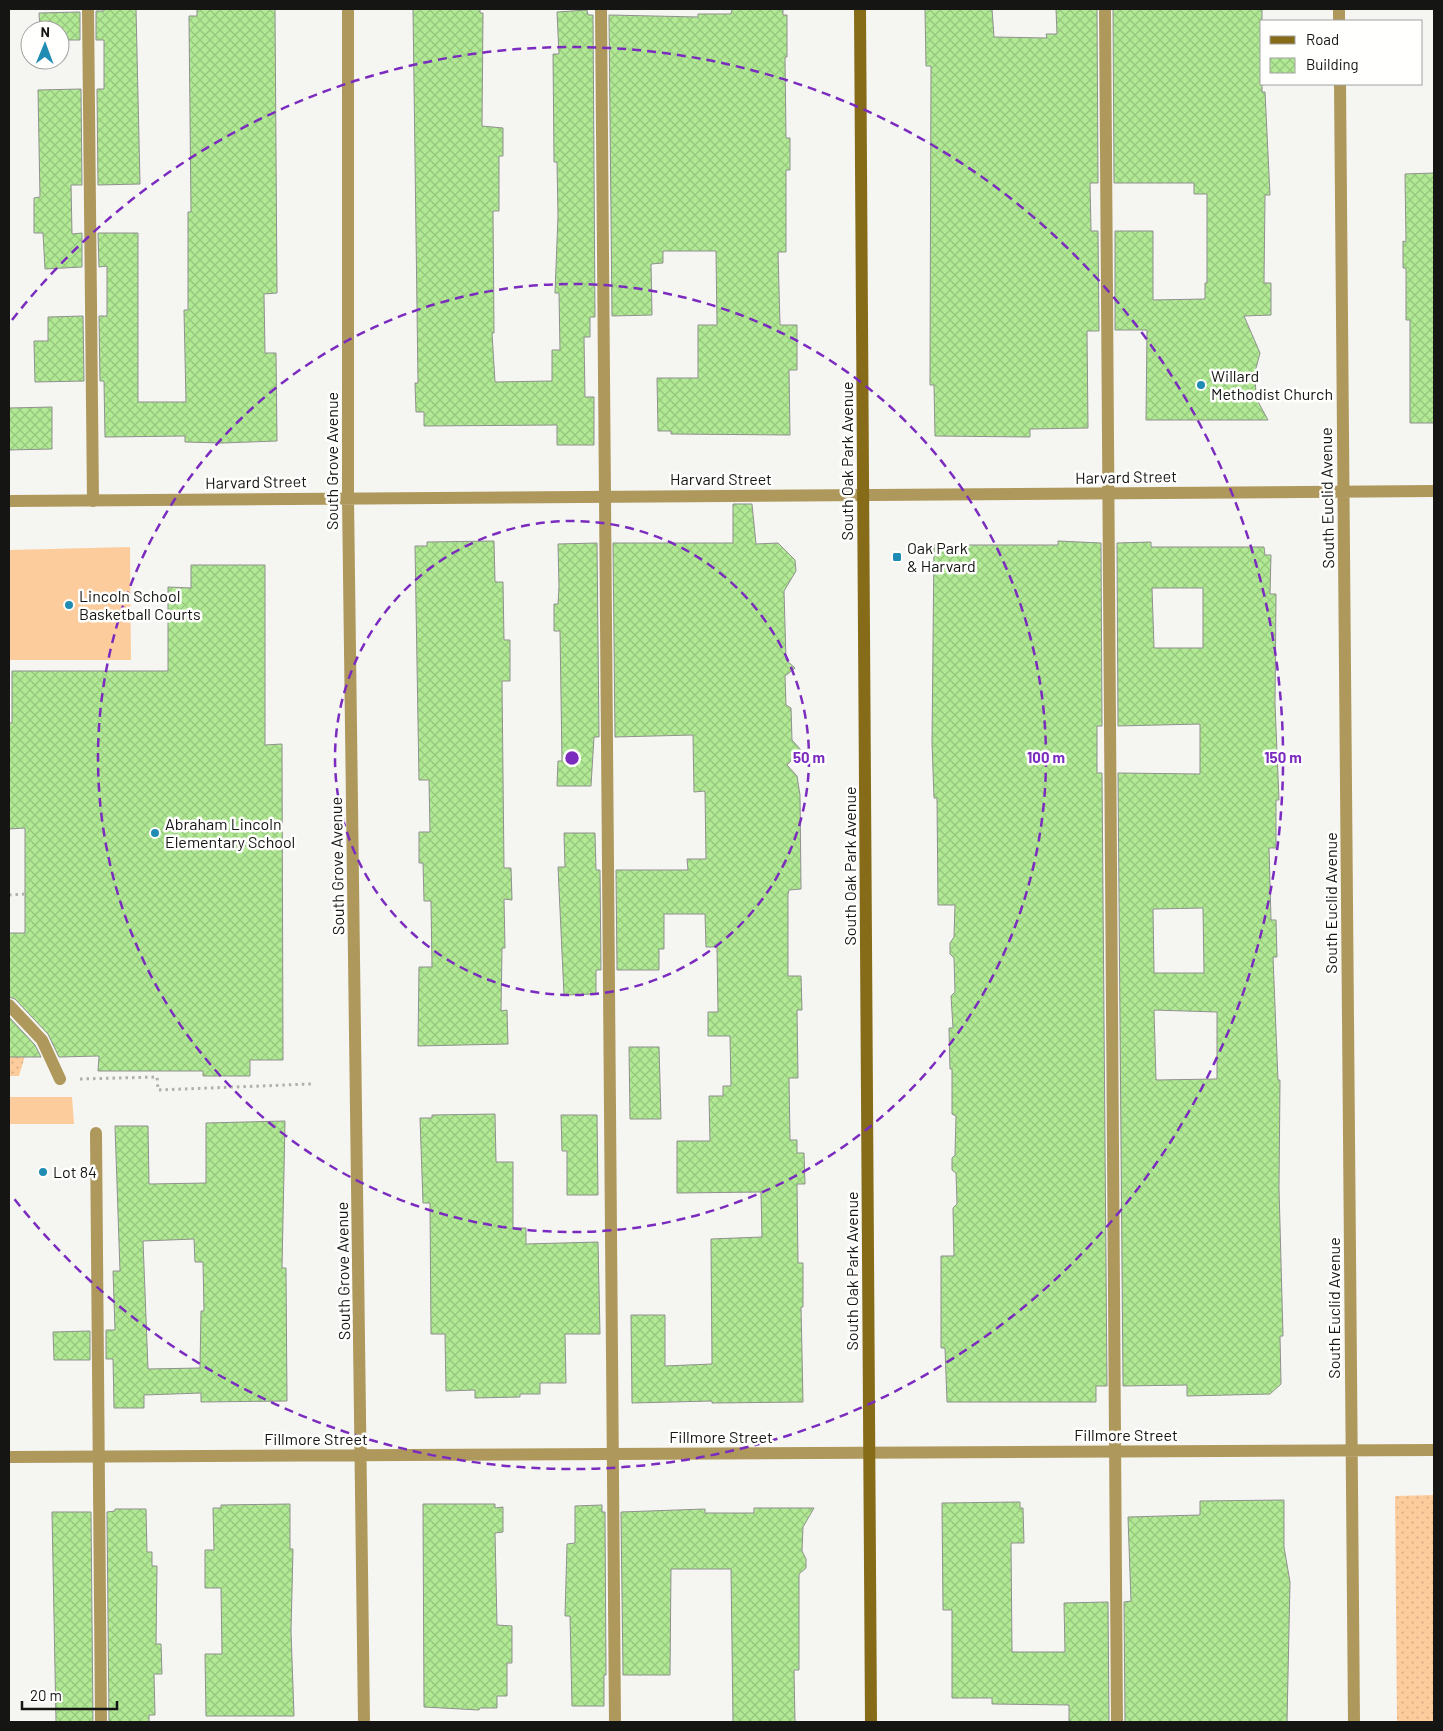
<svg xmlns="http://www.w3.org/2000/svg" width="1443" height="1731" viewBox="0 0 1443 1731" font-family="Barlow,sans-serif">
<style>
.grass{fill:url(#grass-dots)}
.garden{fill:#fdcc9c}
.building{fill:url(#building-cross-hatch);stroke:#8f918e;fill-rule:evenodd}
.lines{fill:none;stroke-linecap:round;stroke-linejoin:round}
.path{stroke:#afb0ad;stroke-width:3;stroke-dasharray:2.5 4;stroke-linecap:butt}
.lane{stroke:#af985c;stroke-width:12}
.street{stroke:#af985c;stroke-width:12}
.secondary{stroke:#866b19;stroke-width:12}
.ring{fill:none;stroke:#7b2cbf;stroke-width:2.5;stroke-dasharray:9 6}
.poi-dot{fill:#208cb3;stroke:#fffffe;stroke-width:2}
.labels{text-anchor:middle;stroke-width:5;stroke-linejoin:round;paint-order:stroke}
.poi-label{font-size:16px;fill:#151514;stroke:#fffffe;text-anchor:start}
.street-label{font-size:16px;fill:#151514;stroke:#fffffe}
.centre{fill:#7b2cbf;stroke:#fffffe;stroke-width:2.5}
.ring-label{font-size:15px;text-anchor:middle;font-weight:bold;fill:#7b2cbf;stroke:#fffffe;stroke-width:5;stroke-linejoin:round;paint-order:stroke}
</style>
<defs>
<pattern id="grass-dots" width="8" height="8" patternUnits="userSpaceOnUse" patternTransform="scale(1.25)"><rect width="8" height="8" fill="#fdcc9c"/><path d="M2 2h.1M6 6h.1" fill="none" stroke="#d8ae86" stroke-width="1.8" stroke-linecap="round"/></pattern>
<pattern id="building-cross-hatch" width="8" height="8" patternUnits="userSpaceOnUse" patternTransform="scale(1.25)"><rect width="8" height="8" fill="#b1e994"/><path d="M0 0l8 8M0 8l8-8" fill="none" stroke="#97c77f"/></pattern>
</defs>
<rect width="100%" height="100%" fill="#f5f6f2"/>
<path class="grass" d="M 9,1030 L 28,1046 L 19,1076 L 9,1076 Z
M 1434,1495 L 1434,1722 L 1397,1722 L 1395,1496 Z"/>
<path class="garden" d="M 130,547 L 131,660 L 9,660 L 9,550 Z
M 9,1097 L 72,1097 L 74,1124 L 9,1124 Z"/>
<path class="building" d="M 104,9 L 136,9 L 140,184 L 98,185 L 97,89 L 104,89 L 104,40 L 96,40 L 96,11 L 104,11 Z
M 197,9 L 275,9 L 277,293 L 264,294 L 265,353 L 276,353 L 277,441 L 222,443 L 185,442 L 185,436 L 105,437 L 104,381 L 100,381 L 99,316 L 107,316 L 107,266 L 99,267 L 98,233 L 138,233 L 138,402 L 186,402 L 184,310 L 188,310 L 188,212 L 191,212 L 189,16 L 197,16 Z
M 413,9 L 480,9 L 480,13 L 483,13 L 482,126 L 503,128 L 503,156 L 499,156 L 499,211 L 493,211 L 494,333 L 492,333 L 495,382 L 552,381 L 552,350 L 560,350 L 559,293 L 555,293 L 558,216 L 557,162 L 554,162 L 553,54 L 559,54 L 557,12 L 587,10 L 588,15 L 593,15 L 595,317 L 590,317 L 590,337 L 584,337 L 585,397 L 594,397 L 594,445 L 557,445 L 557,425 L 424,426 L 424,412 L 416,412 L 415,383 L 418,383 Z
M 732,9 L 783,9 L 783,15 L 787,15 L 787,57 L 785,57 L 786,138 L 790,138 L 790,170 L 786,170 L 786,252 L 778,252 L 780,325 L 797,325 L 797,370 L 789,370 L 790,435 L 671,434 L 671,431 L 658,431 L 657,378 L 698,378 L 698,325 L 717,325 L 716,251 L 663,251 L 663,263 L 651,264 L 652,315 L 612,316 L 609,15 L 698,17 L 698,14 L 731,14 Z
M 925,9 L 992,9 L 994,37 L 1047,38 L 1046,34 L 1057,34 L 1056,9 L 1097,9 L 1098,183 L 1090,183 L 1091,231 L 1098,231 L 1099,331 L 1087,331 L 1088,428 L 1030,429 L 1030,437 L 935,436 L 934,385 L 930,385 L 931,66 L 926,66 Z
M 1113,9 L 1262,9 L 1262,92 L 1265,92 L 1270,195 L 1265,195 L 1264,283 L 1271,283 L 1271,315 L 1244,316 L 1260,353 L 1255,372 L 1256,398 L 1268,420 L 1146,420 L 1147,330 L 1115,330 L 1115,231 L 1153,231 L 1153,300 L 1205,299 L 1205,283 L 1207,283 L 1207,194 L 1194,194 L 1194,183 L 1114,183 Z
M 80,12 L 80,40 L 60,40 L 60,30 L 40,30 L 39,13 Z
M 81,89 L 82,185 L 71,185 L 72,234 L 82,233 L 82,267 L 45,269 L 43,233 L 34,233 L 34,198 L 40,197 L 38,90 Z
M 1434,173 L 1434,423 L 1410,423 L 1410,320 L 1406,320 L 1406,268 L 1403,268 L 1403,241 L 1406,242 L 1405,174 Z
M 83,316 L 84,381 L 35,382 L 34,341 L 48,341 L 48,317 Z
M 52,407 L 52,449 L 9,450 L 9,408 Z
M 733,504 L 752,504 L 756,544 L 778,543 L 795,560 L 796,571 L 784,591 L 786,660 L 795,668 L 785,676 L 786,705 L 791,708 L 792,740 L 801,750 L 787,765 L 797,776 L 800,795 L 801,889 L 789,890 L 788,894 L 788,976 L 801,976 L 802,1010 L 797,1010 L 798,1078 L 789,1078 L 790,1140 L 797,1140 L 797,1153 L 804,1153 L 805,1184 L 797,1184 L 798,1263 L 803,1263 L 803,1307 L 801,1307 L 803,1402 L 712,1403 L 712,1401 L 632,1403 L 631,1315 L 665,1315 L 665,1366 L 712,1364 L 711,1239 L 762,1237 L 761,1192 L 677,1193 L 677,1141 L 710,1141 L 709,1096 L 723,1096 L 723,1086 L 731,1086 L 730,1036 L 708,1036 L 708,1012 L 718,1012 L 717,947 L 706,947 L 705,914 L 664,914 L 664,949 L 659,949 L 659,970 L 617,970 L 616,870 L 688,870 L 687,859 L 706,859 L 705,791 L 694,792 L 693,735 L 615,737 L 613,543 L 733,543 Z
M 494,541 L 495,582 L 503,582 L 504,640 L 510,640 L 510,681 L 502,681 L 504,868 L 511,868 L 512,900 L 504,899 L 505,948 L 502,948 L 501,1011 L 507,1010 L 508,1044 L 418,1046 L 419,967 L 432,967 L 431,901 L 424,901 L 423,863 L 419,863 L 419,832 L 430,832 L 429,780 L 419,780 L 415,546 L 427,546 L 427,542 Z
M 1058,541 L 1101,543 L 1102,726 L 1097,726 L 1097,773 L 1102,773 L 1107,1386 L 1096,1386 L 1096,1402 L 947,1402 L 945,1348 L 941,1348 L 941,1256 L 954,1256 L 953,1208 L 957,1204 L 956,1173 L 952,1170 L 952,1158 L 955,1155 L 956,1116 L 952,1114 L 952,1069 L 950,1069 L 949,1028 L 953,1028 L 951,996 L 955,992 L 954,958 L 950,954 L 950,943 L 954,937 L 955,905 L 938,905 L 937,798 L 934,798 L 932,743 L 934,545 L 1058,545 Z
M 1151,542 L 1151,547 L 1264,547 L 1265,555 L 1271,555 L 1270,594 L 1276,594 L 1275,704 L 1279,800 L 1276,800 L 1276,848 L 1269,848 L 1271,920 L 1276,920 L 1277,957 L 1273,957 L 1278,1080 L 1280,1080 L 1279,1188 L 1283,1336 L 1280,1336 L 1281,1384 L 1270,1394 L 1187,1396 L 1187,1385 L 1123,1386 L 1118,773 L 1200,774 L 1200,724 L 1118,726 L 1117,543 ZM 1152,588 L 1203,588 L 1203,648 L 1154,648 ZM 1203,908 L 1204,973 L 1154,973 L 1153,909 ZM 1154,1010 L 1217,1012 L 1217,1079 L 1156,1080 Z
M 597,543 L 599,737 L 594,737 L 591,786 L 557,786 L 558,761 L 562,761 L 560,631 L 554,631 L 554,604 L 558,604 L 559,587 L 558,544 Z
M 191,565 L 265,565 L 265,745 L 282,744 L 283,1060 L 250,1060 L 250,1076 L 203,1076 L 203,1071 L 98,1071 L 99,1056 L 59,1057 L 48,1034 L 15,999 L 9,997 L 9,933 L 25,933 L 25,828 L 9,829 L 9,723 L 12,723 L 12,671 L 168,671 L 168,587 L 191,588 Z
M 564,833 L 595,833 L 596,870 L 600,870 L 601,970 L 596,970 L 596,994 L 564,995 L 558,867 L 565,867 Z
M 9,1017 L 35,1045 L 41,1057 L 9,1057 Z
M 629,1047 L 659,1047 L 661,1119 L 630,1119 Z
M 495,1114 L 496,1162 L 513,1162 L 513,1228 L 526,1228 L 526,1244 L 598,1242 L 600,1334 L 565,1334 L 566,1383 L 540,1383 L 540,1394 L 520,1394 L 520,1397 L 475,1398 L 475,1390 L 446,1391 L 445,1334 L 431,1334 L 430,1203 L 423,1203 L 420,1118 L 432,1118 L 432,1115 Z
M 561,1115 L 597,1115 L 598,1195 L 567,1195 L 567,1151 L 562,1151 Z
M 285,1121 L 282,1268 L 286,1268 L 287,1401 L 201,1402 L 201,1393 L 144,1395 L 144,1408 L 114,1408 L 113,1359 L 106,1359 L 106,1330 L 115,1330 L 113,1271 L 120,1271 L 115,1126 L 148,1126 L 149,1184 L 206,1183 L 206,1123 ZM 194,1239 L 195,1262 L 203,1262 L 204,1311 L 201,1311 L 200,1368 L 148,1369 L 143,1241 Z
M 90,1331 L 90,1360 L 54,1360 L 53,1332 Z
M 1284,1500 L 1284,1547 L 1290,1582 L 1287,1722 L 1125,1722 L 1124,1602 L 1131,1601 L 1128,1517 L 1200,1515 L 1200,1501 Z
M 1020,1502 L 1020,1508 L 1023,1508 L 1024,1543 L 1011,1543 L 1012,1652 L 1065,1652 L 1064,1603 L 1108,1602 L 1109,1722 L 1069,1722 L 1069,1705 L 992,1704 L 992,1698 L 952,1698 L 952,1610 L 943,1610 L 942,1503 Z
M 290,1504 L 290,1549 L 293,1549 L 291,1631 L 294,1716 L 206,1716 L 205,1654 L 222,1654 L 221,1588 L 205,1588 L 205,1550 L 214,1550 L 213,1508 L 221,1508 L 221,1505 Z
M 423,1504 L 495,1504 L 495,1508 L 503,1507 L 503,1532 L 495,1533 L 497,1625 L 512,1626 L 512,1663 L 507,1663 L 507,1696 L 497,1696 L 497,1708 L 480,1708 L 479,1710 L 424,1707 Z
M 602,1505 L 602,1512 L 605,1512 L 606,1675 L 604,1675 L 604,1706 L 572,1706 L 570,1616 L 565,1616 L 567,1544 L 575,1543 L 575,1506 Z
M 754,1508 L 814,1508 L 803,1527 L 802,1551 L 806,1559 L 806,1568 L 799,1574 L 799,1670 L 794,1670 L 795,1722 L 733,1722 L 731,1569 L 671,1569 L 670,1675 L 623,1675 L 621,1512 L 705,1509 L 705,1513 L 754,1513 Z
M 115,1509 L 146,1509 L 147,1552 L 152,1552 L 152,1566 L 157,1566 L 156,1644 L 161,1644 L 162,1674 L 154,1674 L 155,1715 L 149,1715 L 149,1722 L 109,1722 L 107,1512 L 115,1511 Z
M 52,1512 L 91,1512 L 93,1722 L 56,1722 Z"/>
<g class="lines">
<path class="path" d="M 9,895 L 25,894
M 80,1079 L 157,1077 L 158,1090 L 311,1084"/>
<path class="lane" d="M 88,9 L 93,501
M 601,9 L 615,1722
M 1105,9 L 1117,1722
M 96,1133 L 101,1722"/>
<path class="street" d="M 348,9 L 348,498 L 364,1722
M 1339,9 L 1339,21
M 1340,84 L 1354,1722
M 9,501 L 1434,491
M 9,1005 L 42,1040 L 60,1079
M 9,1457 L 1434,1450"/>
<path class="secondary" d="M 860,9 L 871,1722"/>
</g>
<g class="ring">
<circle cx="572" cy="758" r="237"/>
<circle cx="572" cy="758" r="474"/>
<path d="M12 320A711 711 0 1 1 12 1196"/>
</g>
<g class="poi-dot">
<circle cx="1201" cy="385" r="5"/>
<rect x="892" y="552" width="10" height="10" rx="2.5"/>
<circle cx="69" cy="605" r="5"/>
<circle cx="155" cy="833" r="5"/>
<circle cx="43" cy="1172" r="5"/>
</g>
<g class="labels">
<g class="poi-label">
<text x="1211" y="382">Willard<tspan x="1211" dy="18">Methodist Church</tspan></text>
<text x="907" y="554">Oak Park<tspan x="907" dy="18">&amp; Harvard</tspan></text>
<text x="79" y="602">Lincoln School<tspan x="79" dy="18">Basketball Courts</tspan></text>
<text x="165" y="830">Abraham Lincoln<tspan x="165" dy="18">Elementary School</tspan></text>
<text x="53" y="1178">Lot 84</text>
</g>
<g class="street-label">
<text transform="translate(332 461) rotate(-90)" y="6">South Grove Avenue</text>
<text transform="translate(847 461) rotate(-90)" y="6">South Oak Park Avenue</text>
<text transform="translate(1126 477) rotate(-1)" y="6">Harvard Street</text>
<text x="721" y="485">Harvard Street</text>
<text transform="translate(256 482) rotate(-1)" y="6">Harvard Street</text>
<text transform="translate(1327 498) rotate(-91)" y="6">South Euclid Avenue</text>
<text transform="translate(337 866) rotate(-91)" y="6">South Grove Avenue</text>
<text transform="translate(850 866) rotate(-90)" y="6">South Oak Park Avenue</text>
<text transform="translate(1331 903) rotate(-90)" y="6">South Euclid Avenue</text>
<text transform="translate(343 1271) rotate(-91)" y="6">South Grove Avenue</text>
<text transform="translate(852 1271) rotate(-90)" y="6">South Oak Park Avenue</text>
<text transform="translate(1334 1308) rotate(-90)" y="6">South Euclid Avenue</text>
<text x="1126" y="1441">Fillmore Street</text>
<text x="721" y="1443">Fillmore Street</text>
<text x="316" y="1445">Fillmore Street</text>
</g>
</g>
<circle cx="572" cy="758" r="8" class="centre"/>
<g class="ring-label">
<text x="809" y="763">50 m</text>
<text x="1046" y="763">100 m</text>
<text x="1283" y="763">150 m</text>
</g>
<rect width="1443" height="1731" fill="none" stroke="#151514" stroke-width="20"/>
<rect x="1260" y="20" width="162" height="65" fill="#fffffe" stroke="#a1a1a0"/>
<rect x="1270" y="36" width="25" height="8" fill="#866b19" stroke="#a1a1a0"/>
<text x="1306" y="45" font-size="15" fill="#151514">Road</text>
<rect x="1270" y="58" width="25" height="15" fill="url(#building-cross-hatch)" stroke="#a1a1a0"/>
<text x="1306" y="70" font-size="15" fill="#151514">Building</text>
<g transform="translate(45 45) rotate(1)"><circle r="24" fill="#fffffe" stroke="#a1a1a0"/>
<path d="M0-4L9 19L0 12L-9 19Z" fill="#208cb3"/>
<text y="-8" font-size="14" font-weight="bold" text-anchor="middle" fill="#151514">N</text>
</g>
<path d="M22 1701v8h95v-8" fill="none" stroke="#151514" stroke-width="2.5"/>
<text x="30" y="1701" font-size="15" fill="#151514" stroke="#fffffe" stroke-width="4" paint-order="stroke">20 m</text>
</svg>
